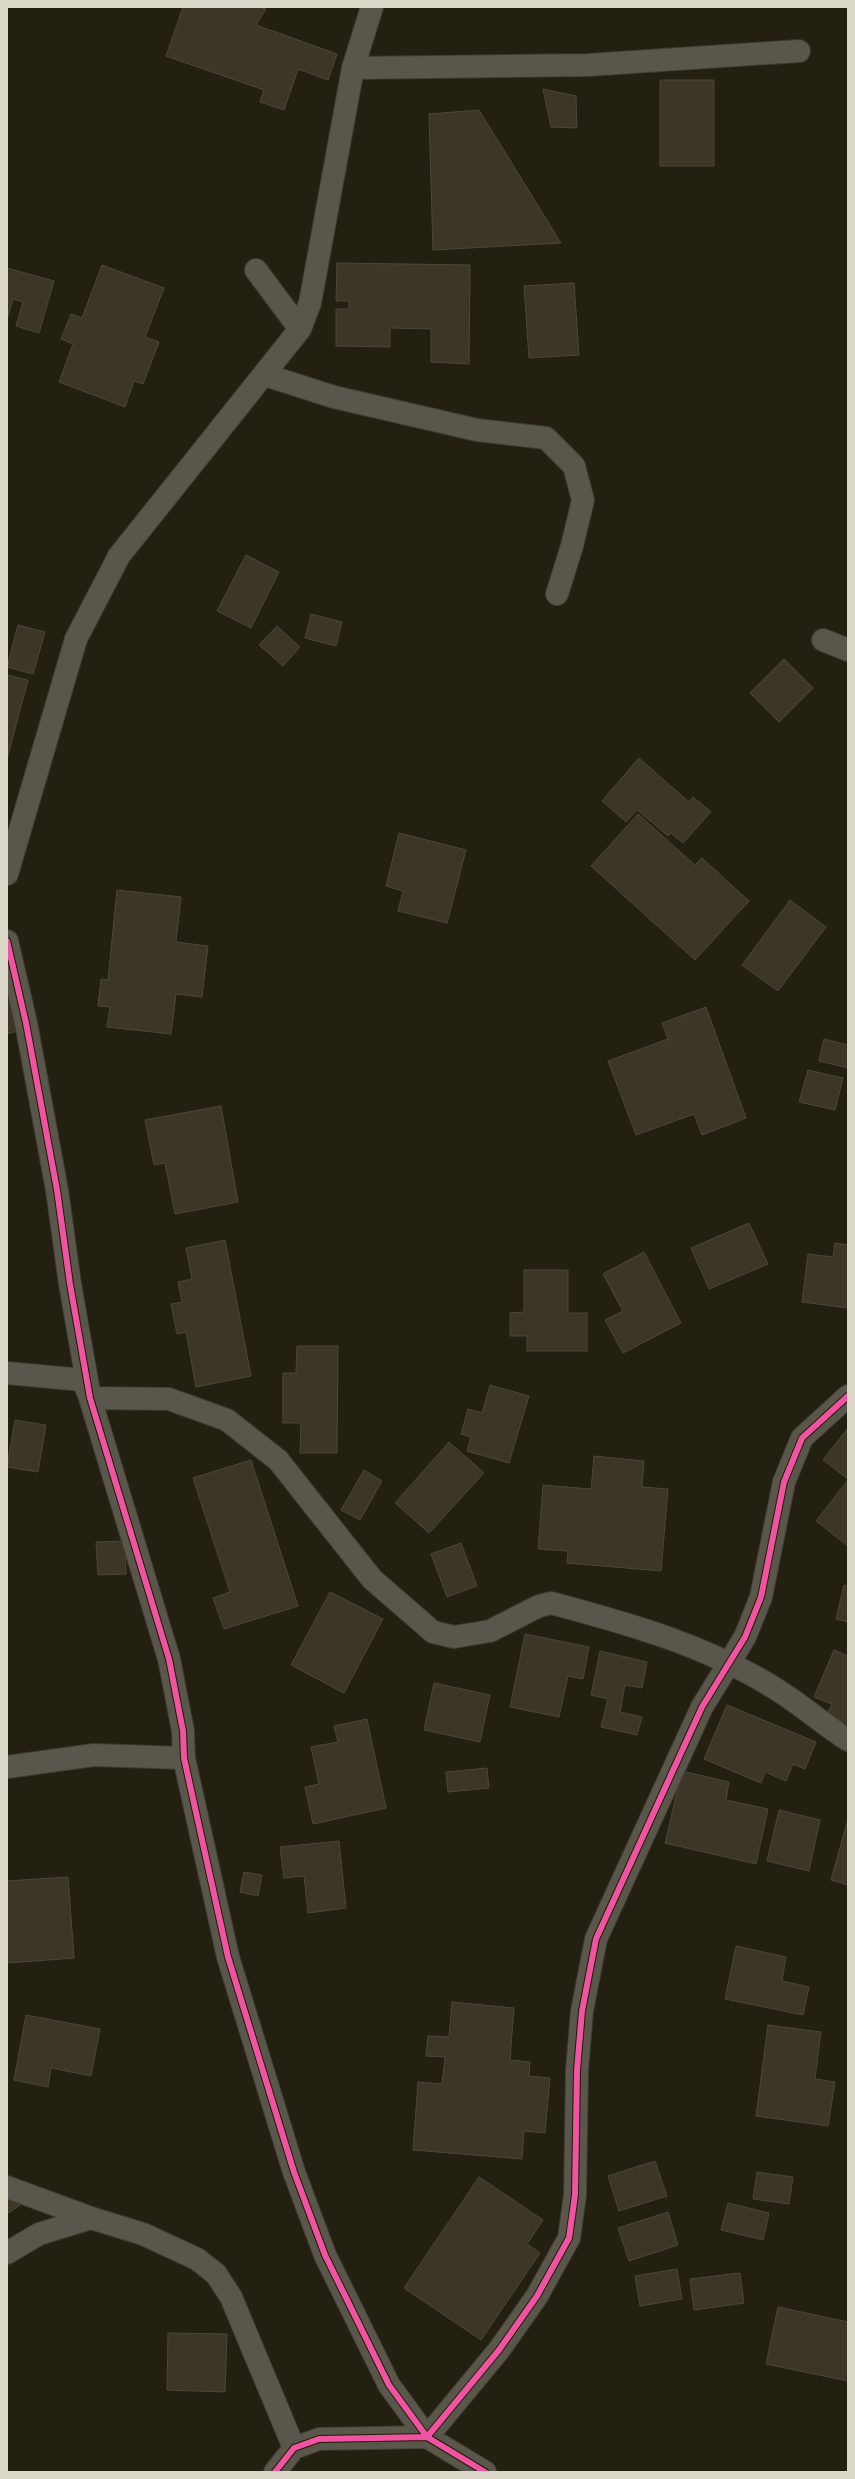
<svg xmlns="http://www.w3.org/2000/svg" width="855" height="2479" viewBox="0 0 855 2479" font-family="Rubik,sans-serif">
<style>
.building{fill:#3d3627;stroke:#4c473c}
.lines{fill:none;stroke-linecap:round;stroke-linejoin:round}
.minor-casing{stroke:#3f3b31;stroke-width:24}
.minor{stroke:#59564c;stroke-width:22}
.cycleway-casing{stroke:#211a02;stroke-width:8}
.cycleway{stroke:#f153a3;stroke-width:6}
</style>
<rect width="100%" height="100%" fill="#231f11"/>
<path class="building" d="M 183,7 L 259,7 L 266,9 L 256,25 L 337,54 L 328,80 L 298,69 L 284,110 L 260,102 L 264,90 L 166,56 Z
M 660,80 L 714,80 L 714,166 L 660,166 Z
M 543,89 L 576,96 L 577,128 L 551,127 Z
M 479,110 L 561,243 L 433,250 L 429,114 Z
M 337,263 L 470,265 L 469,364 L 431,362 L 431,329 L 390,328 L 390,347 L 336,346 L 336,309 L 349,309 L 349,301 L 336,301 Z
M 102,265 L 164,288 L 145,337 L 159,342 L 143,384 L 134,381 L 125,407 L 59,382 L 73,344 L 61,339 L 71,314 L 82,318 Z
M 7,268 L 54,281 L 39,333 L 16,326 L 23,302 L 13,299 L 7,320 Z
M 574,283 L 579,355 L 529,358 L 524,286 Z
M 246,555 L 279,572 L 251,628 L 217,611 Z
M 311,614 L 342,622 L 336,646 L 305,638 Z
M 18,625 L 45,632 L 33,674 L 7,667 Z
M 277,626 L 300,647 L 283,666 L 259,645 Z
M 784,659 L 813,688 L 779,722 L 750,693 Z
M 7,675 L 28,680 L 7,759 Z
M 639,758 L 689,802 L 693,797 L 711,812 L 683,843 L 671,833 L 668,836 L 637,810 L 626,822 L 602,801 Z
M 638,814 L 695,865 L 702,858 L 749,901 L 695,960 L 591,866 Z
M 399,833 L 466,850 L 447,923 L 398,911 L 403,891 L 386,886 Z
M 117,890 L 181,897 L 176,942 L 208,946 L 202,997 L 176,994 L 171,1034 L 107,1027 L 110,1007 L 98,1006 L 101,979 L 108,980 Z
M 790,900 L 826,927 L 778,991 L 742,965 Z
M 7,983 L 24,1029 L 7,1034 Z
M 706,1007 L 746,1118 L 702,1135 L 694,1114 L 636,1135 L 608,1061 L 668,1039 L 662,1023 Z
M 824,1039 L 848,1045 L 848,1068 L 819,1061 Z
M 808,1070 L 843,1078 L 835,1110 L 799,1102 Z
M 221,1106 L 238,1202 L 175,1214 L 165,1163 L 154,1165 L 145,1120 Z
M 749,1223 L 768,1264 L 709,1289 L 691,1248 Z
M 225,1240 L 251,1376 L 196,1387 L 186,1332 L 177,1334 L 171,1304 L 182,1302 L 178,1282 L 192,1279 L 186,1248 Z
M 835,1243 L 848,1245 L 848,1308 L 802,1302 L 808,1254 L 833,1257 Z
M 644,1252 L 681,1323 L 623,1353 L 605,1320 L 623,1311 L 603,1274 Z
M 524,1270 L 568,1270 L 568,1313 L 587,1313 L 587,1351 L 527,1351 L 527,1336 L 510,1336 L 510,1313 L 524,1312 Z
M 297,1346 L 338,1346 L 337,1453 L 300,1453 L 301,1423 L 283,1423 L 283,1373 L 296,1373 Z
M 490,1385 L 529,1396 L 509,1463 L 467,1451 L 471,1437 L 461,1434 L 468,1409 L 482,1413 Z
M 15,1420 L 46,1425 L 38,1472 L 7,1467 Z
M 848,1428 L 848,1479 L 823,1460 Z
M 449,1442 L 484,1473 L 429,1533 L 395,1503 Z
M 594,1456 L 644,1461 L 642,1487 L 668,1489 L 661,1571 L 567,1563 L 568,1551 L 538,1549 L 543,1485 L 591,1489 Z
M 251,1460 L 298,1606 L 224,1629 L 213,1598 L 230,1592 L 193,1478 Z
M 364,1470 L 382,1481 L 360,1520 L 341,1510 Z
M 848,1480 L 848,1546 L 816,1521 Z
M 125,1541 L 126,1574 L 98,1575 L 96,1542 Z
M 461,1543 L 477,1586 L 447,1597 L 431,1554 Z
M 844,1585 L 848,1586 L 848,1622 L 836,1619 Z
M 330,1592 L 383,1619 L 344,1693 L 291,1665 Z
M 525,1634 L 589,1647 L 583,1679 L 568,1676 L 559,1717 L 510,1707 Z
M 834,1650 L 848,1656 L 848,1724 L 827,1714 L 832,1704 L 814,1697 Z
M 600,1651 L 647,1662 L 642,1688 L 625,1685 L 620,1712 L 642,1717 L 637,1735 L 601,1727 L 608,1699 L 591,1695 Z
M 434,1683 L 490,1695 L 480,1742 L 424,1730 Z
M 727,1705 L 816,1742 L 805,1769 L 793,1764 L 786,1781 L 765,1772 L 761,1783 L 704,1759 Z
M 367,1719 L 386,1808 L 313,1824 L 305,1787 L 319,1784 L 311,1747 L 338,1742 L 334,1726 Z
M 487,1768 L 489,1788 L 448,1792 L 446,1772 Z
M 682,1771 L 729,1782 L 726,1800 L 768,1809 L 756,1864 L 665,1843 Z
M 779,1810 L 820,1820 L 809,1871 L 767,1861 Z
M 848,1819 L 848,1885 L 831,1880 Z
M 339,1841 L 346,1908 L 308,1913 L 304,1876 L 284,1878 L 280,1847 Z
M 244,1872 L 262,1875 L 258,1896 L 240,1892 Z
M 68,1877 L 74,1958 L 7,1963 L 7,1881 Z
M 736,1946 L 786,1957 L 782,1981 L 809,1987 L 803,2015 L 725,1999 Z
M 452,2002 L 514,2008 L 510,2060 L 530,2062 L 529,2076 L 550,2078 L 545,2133 L 524,2131 L 522,2159 L 413,2150 L 418,2082 L 442,2084 L 445,2057 L 426,2056 L 428,2036 L 449,2037 Z
M 26,2015 L 100,2029 L 91,2076 L 51,2068 L 48,2087 L 14,2080 Z
M 768,2025 L 821,2032 L 815,2079 L 835,2082 L 828,2126 L 756,2116 Z
M 655,2161 L 667,2196 L 619,2211 L 608,2176 Z
M 757,2172 L 793,2177 L 789,2204 L 753,2199 Z
M 479,2177 L 543,2220 L 527,2244 L 540,2253 L 481,2340 L 404,2288 Z
M 11,2194 L 20,2205 L 9,2213 L 7,2210 L 7,2196 Z
M 728,2203 L 769,2213 L 763,2240 L 721,2230 Z
M 668,2212 L 678,2245 L 629,2261 L 618,2228 Z
M 677,2269 L 682,2299 L 640,2306 L 635,2276 Z
M 740,2273 L 744,2303 L 694,2310 L 690,2279 Z
M 778,2307 L 848,2322 L 848,2381 L 766,2364 Z
M 168,2333 L 227,2334 L 225,2392 L 167,2390 Z"/>
<g class="lines">
<defs>
<path id="minor" d="M 353,68 L 588,65 L 799,51
M 256,270 L 300,329
M 265,375 L 334,397 L 477,430 L 546,438 L 574,466 L 583,500 L 572,546 L 557,594
M 823,640 L 848,650
M 7,874 L 76,639 L 119,556 L 300,329 L 310,303 L 353,68 L 372,7
M 7,941 L 26,1023 L 57,1190 L 70,1284 L 90,1398 L 169,1659 L 183,1731 L 184,1758 L 228,1957 L 294,2172 L 325,2255 L 389,2385 L 427,2437 L 485,2472
M 7,1373 L 83,1380 L 90,1398 L 169,1399 L 227,1420 L 278,1460 L 372,1579 L 433,1632 L 454,1637 L 490,1631 L 539,1606 L 551,1603 C 630,1624 709,1646 779,1691 C 803,1706 824,1725 848,1740
M 7,1767 L 94,1755 L 184,1758
M 7,2187 L 91,2218
M 7,2253 L 39,2234 L 91,2218 L 143,2234 L 197,2259 L 216,2274 L 231,2297 L 294,2448
M 275,2472 L 294,2448 L 319,2439 L 427,2437 L 499,2350 L 537,2296 L 569,2238 L 575,2195 L 577,2070 L 582,2011 L 596,1939 L 702,1707 L 745,1637 L 761,1597 L 784,1482 L 802,1438 L 848,1396"/>
</defs>
<use href="#minor" class="minor-casing"/>
<use href="#minor" class="minor"/>
<defs>
<path id="cycleway" d="M 7,941 L 26,1023 L 57,1190 L 70,1284 L 90,1398 L 169,1659 L 183,1731 L 184,1758 L 228,1957 L 294,2172 L 325,2255 L 389,2385 L 427,2437 L 485,2472
M 275,2472 L 294,2448 L 319,2439 L 427,2437 L 499,2350 L 537,2296 L 569,2238 L 575,2195 L 577,2070 L 582,2011 L 596,1939 L 702,1707 L 745,1637 L 761,1597 L 784,1482 L 802,1438 L 848,1396"/>
</defs>
<use href="#cycleway" class="cycleway-casing"/>
<use href="#cycleway" class="cycleway"/>
</g>
<rect width="855" height="2479" fill="none" stroke="#ddd9ca" stroke-width="16"/>
</svg>
